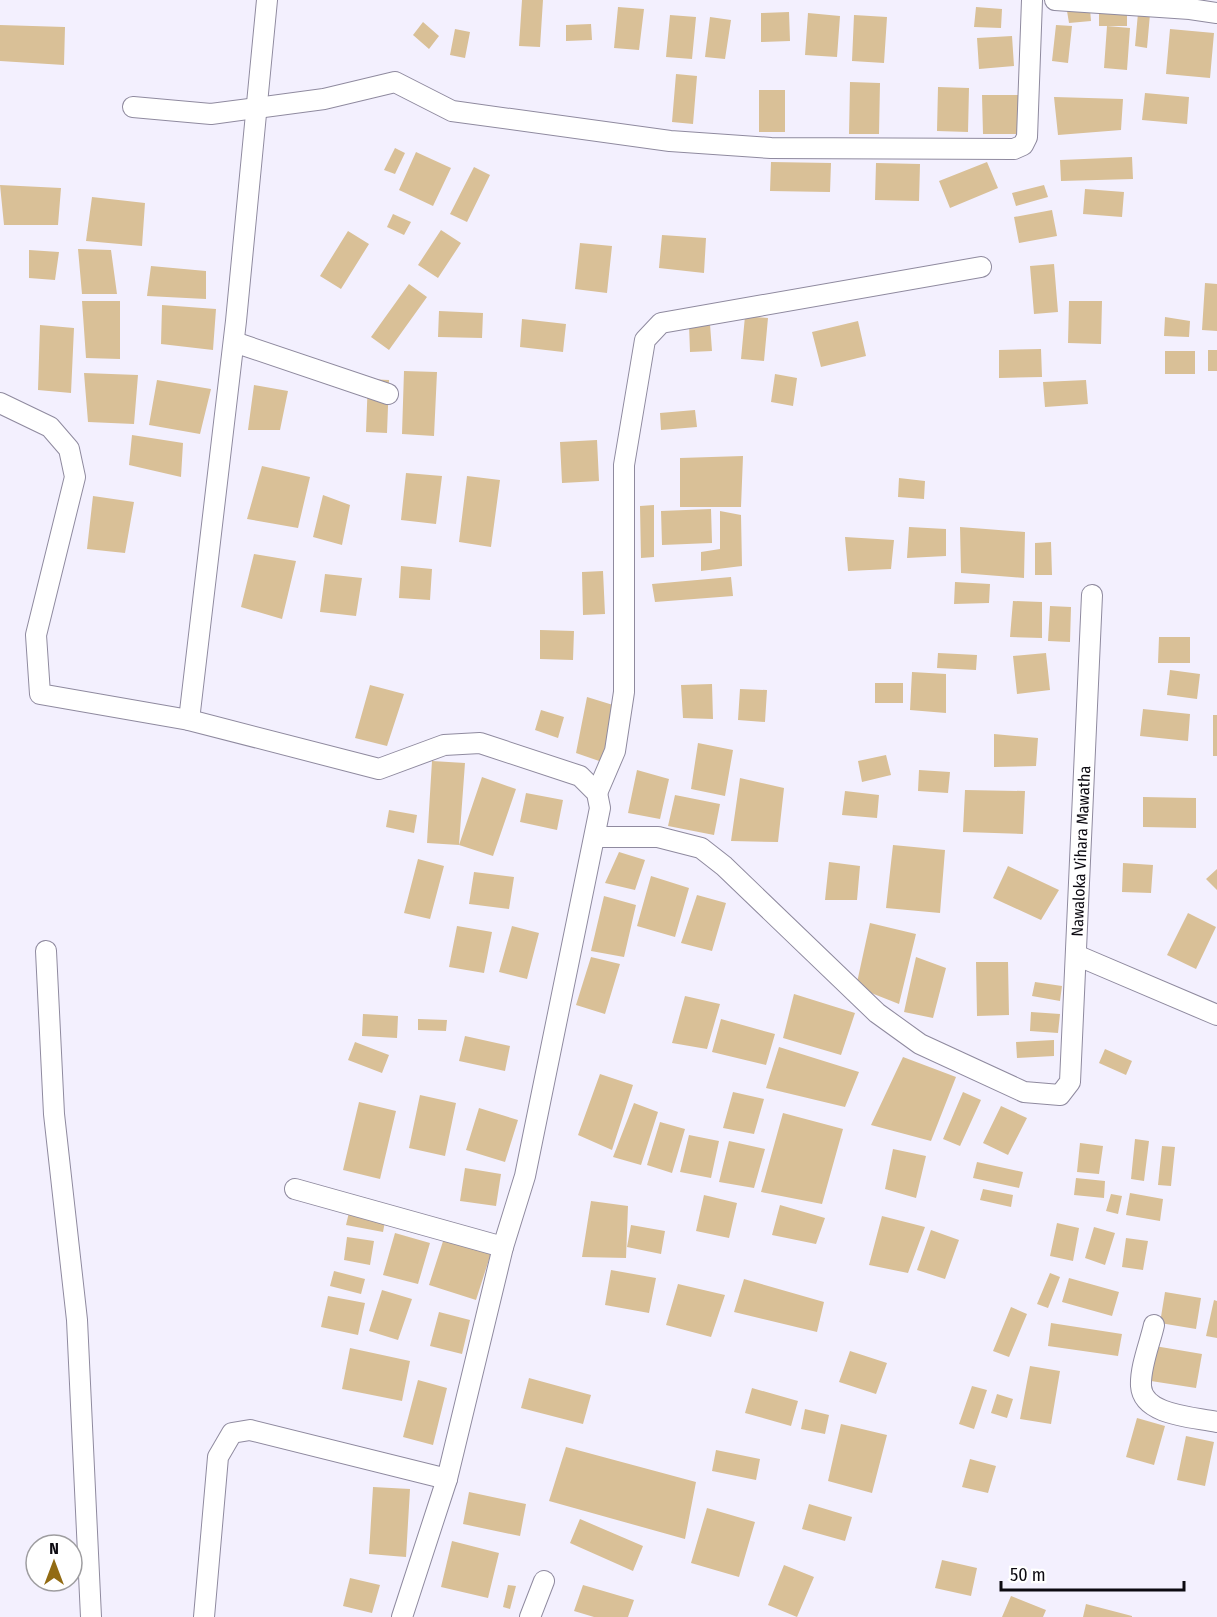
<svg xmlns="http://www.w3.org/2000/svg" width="1217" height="1617" viewBox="0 0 1217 1617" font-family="'Fira Sans Condensed',sans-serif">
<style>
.building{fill:#d9c097}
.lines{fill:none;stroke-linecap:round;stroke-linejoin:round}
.street-casing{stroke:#8f8a9f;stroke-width:22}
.street{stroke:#fff;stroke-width:20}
.labels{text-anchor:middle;stroke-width:6;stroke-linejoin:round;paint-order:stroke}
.street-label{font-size:16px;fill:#0c0a11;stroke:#fff}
</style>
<rect width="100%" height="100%" fill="#f3f0fe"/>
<path class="building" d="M 522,0 L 543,0 L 540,47 L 519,46 Z
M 618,7 L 644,9 L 639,50 L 614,48 Z
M 976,7 L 1002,9 L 1001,28 L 974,27 Z
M 1099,8 L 1127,8 L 1127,26 L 1099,26 Z
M 1090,9 L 1091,21 L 1069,23 L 1067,11 Z
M 789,12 L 790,41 L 761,42 L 761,13 Z
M 808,13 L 840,16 L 837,57 L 805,55 Z
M 1138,13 L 1150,14 L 1147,48 L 1135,46 Z
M 670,15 L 696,17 L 692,59 L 666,57 Z
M 854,15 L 887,17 L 884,63 L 852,61 Z
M 710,17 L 731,20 L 725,59 L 705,57 Z
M 423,22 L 439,36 L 429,49 L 413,35 Z
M 591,24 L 592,40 L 566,41 L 566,25 Z
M 0,25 L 65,27 L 64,65 L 0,61 Z
M 1056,25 L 1072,26 L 1068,63 L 1052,61 Z
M 1107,26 L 1130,28 L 1127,70 L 1104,68 Z
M 455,29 L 470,32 L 465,58 L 450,55 Z
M 1170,29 L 1214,33 L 1210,78 L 1166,74 Z
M 1012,36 L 1014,66 L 979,69 L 977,38 Z
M 676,74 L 697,76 L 693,124 L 672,122 Z
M 850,82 L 880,83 L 879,134 L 849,134 Z
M 938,87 L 969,88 L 968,132 L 937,131 Z
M 759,90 L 785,90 L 785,132 L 759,132 Z
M 1145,93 L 1189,97 L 1187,124 L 1142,120 Z
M 982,95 L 1023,95 L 1024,134 L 983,134 Z
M 1054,97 L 1123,99 L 1121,130 L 1058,135 Z
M 395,148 L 405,153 L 395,174 L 384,170 Z
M 416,152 L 451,168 L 433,206 L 399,190 Z
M 1132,157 L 1133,179 L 1061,181 L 1060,160 Z
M 771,162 L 831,163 L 830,192 L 770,191 Z
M 987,162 L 998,188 L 950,208 L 939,181 Z
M 876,163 L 920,164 L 919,201 L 875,200 Z
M 474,167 L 490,175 L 467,222 L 450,214 Z
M 0,185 L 61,188 L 58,225 L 4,225 Z
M 1044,185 L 1048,197 L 1016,206 L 1012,193 Z
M 1085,189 L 1124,192 L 1122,217 L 1083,214 Z
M 92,197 L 145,203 L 142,246 L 86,241 Z
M 1052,210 L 1057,236 L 1019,243 L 1014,217 Z
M 393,214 L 411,222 L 404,235 L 387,227 Z
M 441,230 L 461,243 L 438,278 L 418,265 Z
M 348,231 L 369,244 L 341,289 L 320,276 Z
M 662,235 L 706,238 L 704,273 L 659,268 Z
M 580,243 L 612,246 L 607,293 L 575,289 Z
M 78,249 L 111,250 L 117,294 L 82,294 Z
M 29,250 L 59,252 L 55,280 L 29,278 Z
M 1054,264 L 1058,312 L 1034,314 L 1030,266 Z
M 151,266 L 206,271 L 206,299 L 147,296 Z
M 1205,283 L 1217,284 L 1217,331 L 1202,330 Z
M 409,284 L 427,297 L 389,350 L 371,337 Z
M 82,301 L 120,301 L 120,359 L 86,358 Z
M 1069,301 L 1102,301 L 1101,344 L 1068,343 Z
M 162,305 L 216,309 L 213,350 L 161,344 Z
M 439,311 L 483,313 L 482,338 L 438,337 Z
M 745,316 L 768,318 L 764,361 L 741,359 Z
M 1165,317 L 1190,321 L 1189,337 L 1164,336 Z
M 522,319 L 566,324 L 563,352 L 520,347 Z
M 858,321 L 866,356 L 821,367 L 812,332 Z
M 710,324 L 712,351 L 690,352 L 689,325 Z
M 40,325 L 74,328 L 71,393 L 38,390 Z
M 1041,349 L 1042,377 L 999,378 L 999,350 Z
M 1208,350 L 1217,350 L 1217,371 L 1208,371 Z
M 1165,351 L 1195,351 L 1195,374 L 1165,374 Z
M 404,371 L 437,372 L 434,436 L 402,434 Z
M 84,373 L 138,375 L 134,424 L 88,422 Z
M 775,374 L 797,378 L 793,406 L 771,402 Z
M 368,379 L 389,380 L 387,433 L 366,432 Z
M 157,380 L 211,389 L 200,434 L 149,425 Z
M 1086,380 L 1088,404 L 1045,407 L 1043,382 Z
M 254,385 L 288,391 L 280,430 L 248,430 Z
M 695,410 L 697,427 L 661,430 L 660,413 Z
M 132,435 L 183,443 L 181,477 L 129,465 Z
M 597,440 L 599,481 L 562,483 L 560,442 Z
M 743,456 L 741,507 L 680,507 L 680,458 Z
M 262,466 L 310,477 L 298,528 L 247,519 Z
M 406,473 L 442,476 L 436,524 L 401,520 Z
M 467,476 L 500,480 L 491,547 L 459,542 Z
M 899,478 L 925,481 L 924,499 L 898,497 Z
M 323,495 L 350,505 L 342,545 L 313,537 Z
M 93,496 L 134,502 L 125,553 L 87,549 Z
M 654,505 L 654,557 L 641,558 L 640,506 Z
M 711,509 L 712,543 L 662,545 L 661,511 Z
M 720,511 L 741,515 L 742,566 L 701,571 L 701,552 L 720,549 Z
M 909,527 L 946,529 L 946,556 L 907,558 Z
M 960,527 L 1025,532 L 1024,578 L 961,573 Z
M 845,537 L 894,540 L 891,569 L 848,571 Z
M 1051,542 L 1052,575 L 1035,575 L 1035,543 Z
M 254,554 L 296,561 L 282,619 L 241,607 Z
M 401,566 L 432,569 L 430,600 L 399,598 Z
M 603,571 L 605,614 L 583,615 L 582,572 Z
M 325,574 L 362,578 L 356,616 L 320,612 Z
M 731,577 L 733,596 L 655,602 L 652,584 Z
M 955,582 L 990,584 L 989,603 L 954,604 Z
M 1013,601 L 1042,602 L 1042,638 L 1010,637 Z
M 1050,606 L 1071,607 L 1070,642 L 1048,641 Z
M 540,630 L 574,631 L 573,660 L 540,659 Z
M 1159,637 L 1190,637 L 1190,663 L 1158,663 Z
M 938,653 L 977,655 L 976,670 L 937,668 Z
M 1046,653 L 1050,690 L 1017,694 L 1013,656 Z
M 1170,670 L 1200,674 L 1197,699 L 1167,695 Z
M 912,672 L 946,674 L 946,713 L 910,710 Z
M 875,683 L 903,683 L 903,703 L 875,703 Z
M 712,684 L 713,719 L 683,718 L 681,685 Z
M 370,685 L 404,694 L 387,746 L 355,738 Z
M 740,689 L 767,690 L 765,722 L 738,720 Z
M 587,697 L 613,705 L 602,762 L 576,753 Z
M 1143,709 L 1190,714 L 1188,741 L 1140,736 Z
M 541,710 L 564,717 L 558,738 L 535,730 Z
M 1213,715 L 1217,715 L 1217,756 L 1213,756 Z
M 994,734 L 1038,738 L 1036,766 L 994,767 Z
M 698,743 L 733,750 L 725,796 L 691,789 Z
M 886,755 L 891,775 L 862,782 L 858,761 Z
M 432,761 L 465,763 L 459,845 L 427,843 Z
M 637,770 L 669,779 L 660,819 L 628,813 Z
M 919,770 L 950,772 L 948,793 L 918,791 Z
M 482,777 L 516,789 L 493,856 L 459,845 Z
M 740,778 L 784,788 L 778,842 L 731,841 Z
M 965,790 L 1025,791 L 1023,834 L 963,832 Z
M 845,791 L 879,795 L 877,818 L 842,815 Z
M 526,793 L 563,800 L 557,830 L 520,822 Z
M 675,795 L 720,804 L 714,835 L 668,826 Z
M 1143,797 L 1196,798 L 1196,828 L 1143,827 Z
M 389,810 L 417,815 L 414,833 L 386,827 Z
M 893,845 L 945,850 L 940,913 L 886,908 Z
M 619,852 L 645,860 L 635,890 L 605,883 Z
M 418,859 L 444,866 L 430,919 L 404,913 Z
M 829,862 L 860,866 L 857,900 L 825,900 Z
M 1123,863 L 1153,865 L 1151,893 L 1122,892 Z
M 1008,866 L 1059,890 L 1041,920 L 993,898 Z
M 1217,869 L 1217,890 L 1206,879 Z
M 474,872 L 514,877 L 509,909 L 469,904 Z
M 651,876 L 689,888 L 675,937 L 637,926 Z
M 697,895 L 726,903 L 712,951 L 681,943 Z
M 604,896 L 636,905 L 624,957 L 591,951 Z
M 1188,913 L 1216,927 L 1196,969 L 1167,955 Z
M 870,923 L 916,934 L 899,1004 L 856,987 Z
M 457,926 L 492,932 L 484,973 L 449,967 Z
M 512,926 L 539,933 L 527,979 L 499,972 Z
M 591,957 L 620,964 L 605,1014 L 576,1005 Z
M 916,957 L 946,968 L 933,1018 L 904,1012 Z
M 976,962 L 1008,962 L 1009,1015 L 977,1016 Z
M 1035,982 L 1062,986 L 1060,1001 L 1032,996 Z
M 794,994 L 855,1013 L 841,1055 L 783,1038 Z
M 685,996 L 720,1004 L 707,1049 L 672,1043 Z
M 1031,1012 L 1060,1014 L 1058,1033 L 1030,1031 Z
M 363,1014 L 398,1016 L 397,1038 L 362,1036 Z
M 418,1019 L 447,1020 L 446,1031 L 418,1030 Z
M 721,1019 L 775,1034 L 766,1065 L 712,1052 Z
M 465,1036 L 510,1046 L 505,1071 L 459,1061 Z
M 1054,1040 L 1054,1056 L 1017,1058 L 1016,1042 Z
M 355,1042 L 389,1055 L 382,1073 L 348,1060 Z
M 779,1047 L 859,1072 L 845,1107 L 766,1088 Z
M 1105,1049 L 1132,1061 L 1126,1075 L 1099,1063 Z
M 903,1057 L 956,1077 L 931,1141 L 871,1125 Z
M 600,1074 L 633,1085 L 612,1150 L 578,1135 Z
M 733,1092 L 764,1099 L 754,1134 L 723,1128 Z
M 963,1092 L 981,1100 L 960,1146 L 943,1139 Z
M 420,1095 L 456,1103 L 445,1156 L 409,1148 Z
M 359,1102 L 396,1111 L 380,1179 L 343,1170 Z
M 634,1103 L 658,1112 L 641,1165 L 613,1157 Z
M 1001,1106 L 1027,1118 L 1008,1155 L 983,1143 Z
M 479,1108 L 518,1120 L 505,1162 L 466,1150 Z
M 783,1113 L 843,1129 L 822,1204 L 761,1192 Z
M 660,1122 L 685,1129 L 672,1173 L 647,1165 Z
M 689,1135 L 719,1141 L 711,1178 L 680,1172 Z
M 1135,1139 L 1149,1141 L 1144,1181 L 1131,1179 Z
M 729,1141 L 765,1149 L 754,1188 L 719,1182 Z
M 1080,1143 L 1103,1146 L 1099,1174 L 1077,1172 Z
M 1162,1146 L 1175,1147 L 1171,1186 L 1158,1185 Z
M 893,1149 L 926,1156 L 916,1198 L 885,1189 Z
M 977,1162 L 1023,1172 L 1019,1188 L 973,1178 Z
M 465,1168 L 501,1174 L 496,1206 L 460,1201 Z
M 1076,1178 L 1105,1181 L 1104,1198 L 1074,1195 Z
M 983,1189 L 1013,1195 L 1011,1207 L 980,1200 Z
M 1130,1193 L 1163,1199 L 1160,1221 L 1126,1215 Z
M 1111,1194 L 1122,1196 L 1118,1214 L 1106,1211 Z
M 704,1195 L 737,1203 L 729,1238 L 696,1231 Z
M 591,1201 L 628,1206 L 626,1258 L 582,1257 Z
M 780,1205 L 825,1218 L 816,1244 L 772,1235 Z
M 350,1208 L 386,1216 L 383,1232 L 346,1225 Z
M 882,1216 L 925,1227 L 908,1273 L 869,1265 Z
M 1057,1223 L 1079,1228 L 1073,1261 L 1050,1256 Z
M 631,1225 L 665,1231 L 661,1254 L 627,1247 Z
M 1094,1227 L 1115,1233 L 1105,1265 L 1085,1258 Z
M 931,1230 L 959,1240 L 945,1279 L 917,1270 Z
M 395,1233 L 430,1243 L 418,1284 L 383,1275 Z
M 445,1235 L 492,1250 L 476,1300 L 429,1285 Z
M 347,1237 L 374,1241 L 370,1265 L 344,1260 Z
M 1126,1238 L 1148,1241 L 1143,1270 L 1122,1267 Z
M 611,1270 L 656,1278 L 649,1313 L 605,1305 Z
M 334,1271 L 365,1279 L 361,1294 L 330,1286 Z
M 1050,1273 L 1060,1277 L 1048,1308 L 1037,1304 Z
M 1069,1278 L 1119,1292 L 1112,1316 L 1062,1302 Z
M 744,1279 L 824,1302 L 817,1332 L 734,1312 Z
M 678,1284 L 725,1295 L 711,1337 L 666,1325 Z
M 382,1290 L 412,1299 L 398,1340 L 369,1331 Z
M 1165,1292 L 1201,1298 L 1196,1329 L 1160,1323 Z
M 328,1296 L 365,1303 L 358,1335 L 321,1327 Z
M 1214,1300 L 1217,1301 L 1217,1338 L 1206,1336 Z
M 1011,1307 L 1027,1314 L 1009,1357 L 993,1351 Z
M 439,1312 L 470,1320 L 462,1354 L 430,1346 Z
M 1051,1323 L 1122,1334 L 1118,1356 L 1048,1346 Z
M 1143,1344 L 1202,1354 L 1196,1388 L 1138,1379 Z
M 350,1348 L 410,1361 L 402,1401 L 342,1389 Z
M 850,1351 L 887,1363 L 876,1394 L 839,1382 Z
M 1030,1366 L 1060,1371 L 1051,1424 L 1020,1419 Z
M 529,1378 L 591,1395 L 583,1424 L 521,1408 Z
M 418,1380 L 447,1388 L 433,1445 L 403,1437 Z
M 972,1386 L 987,1390 L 974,1429 L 959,1424 Z
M 752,1388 L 798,1401 L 791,1426 L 745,1413 Z
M 997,1394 L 1013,1399 L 1007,1418 L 991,1413 Z
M 805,1409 L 829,1415 L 825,1434 L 801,1429 Z
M 1137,1418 L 1165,1426 L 1154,1465 L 1126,1457 Z
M 841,1424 L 887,1435 L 872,1493 L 828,1481 Z
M 1186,1436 L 1214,1442 L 1205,1486 L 1177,1480 Z
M 566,1447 L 696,1482 L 685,1539 L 549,1501 Z
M 716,1450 L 760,1459 L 756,1480 L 712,1471 Z
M 970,1459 L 996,1466 L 988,1493 L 962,1487 Z
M 373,1487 L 410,1489 L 406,1557 L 369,1554 Z
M 469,1492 L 526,1504 L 520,1536 L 463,1524 Z
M 809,1504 L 852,1517 L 845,1541 L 802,1529 Z
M 707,1508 L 755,1522 L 739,1577 L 691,1563 Z
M 580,1519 L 643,1546 L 633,1571 L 570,1543 Z
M 452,1541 L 499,1553 L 488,1598 L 441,1587 Z
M 942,1560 L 977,1568 L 971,1596 L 935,1588 Z
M 784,1565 L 814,1577 L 797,1617 L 768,1605 Z
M 350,1578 L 380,1585 L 372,1613 L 343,1606 Z
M 508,1585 L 516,1586 L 510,1609 L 503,1607 Z
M 583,1585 L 634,1600 L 628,1617 L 594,1617 L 574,1611 Z
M 1011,1596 L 1046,1610 L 1043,1617 L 1002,1617 Z
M 1086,1604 L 1132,1616 L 1132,1617 L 1083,1617 Z"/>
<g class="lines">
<defs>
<g id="street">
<path d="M 1055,0 L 1190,9 L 1217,13"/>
<path d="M 133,107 L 211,114 L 324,99 L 395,82 L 452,111 L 670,141 L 771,148 L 1014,149 L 1023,145 L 1027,137 L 1032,0"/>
<path d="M 234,342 L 388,394"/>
<path d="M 0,403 L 50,427 L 69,449 L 75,477 L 36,635 L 40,694 L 189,720 L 379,769 L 444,745 L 480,743 L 580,776 L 597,793 L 600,808 L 525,1176 L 503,1247 L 447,1479 L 402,1617"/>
<path d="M 189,720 L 236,321 L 267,0"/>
<path d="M 597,793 L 615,751 L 624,692 L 624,465 L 645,340 L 661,323 L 981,267"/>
<path id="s1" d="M 595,837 L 658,837 L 701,848 L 724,866 L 877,1013 L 920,1044 L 1024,1092 L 1060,1095 L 1070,1082 L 1092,595"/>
<path d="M 46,951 L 54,1114 L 77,1320 L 91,1617"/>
<path d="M 1076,955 L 1217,1015"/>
<path d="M 295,1189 L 503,1247"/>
<path d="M 1154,1325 C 1150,1343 1140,1367 1141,1386 C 1143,1416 1195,1417 1217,1422"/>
<path d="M 204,1617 L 218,1457 L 232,1433 L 250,1430 L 447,1479"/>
<path d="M 530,1617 L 544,1581"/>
</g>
</defs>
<use href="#street" class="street-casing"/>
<use href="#street" class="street"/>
</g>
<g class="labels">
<g class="street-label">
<text dy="6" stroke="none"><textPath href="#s1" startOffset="800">Nawaloka Vihara Mawatha</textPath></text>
</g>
</g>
<g transform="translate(54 1563)"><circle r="28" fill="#ffffff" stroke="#9e9da0" stroke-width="1.5"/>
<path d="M0-4.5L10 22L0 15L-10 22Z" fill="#926b13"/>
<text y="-9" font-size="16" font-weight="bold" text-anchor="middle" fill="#0c0a11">N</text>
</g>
<path d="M1001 1581v9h183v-9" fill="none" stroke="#0c0a11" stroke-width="3"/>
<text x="1010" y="1581" font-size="18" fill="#0c0a11" stroke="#ffffff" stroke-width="4.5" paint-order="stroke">50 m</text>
</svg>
